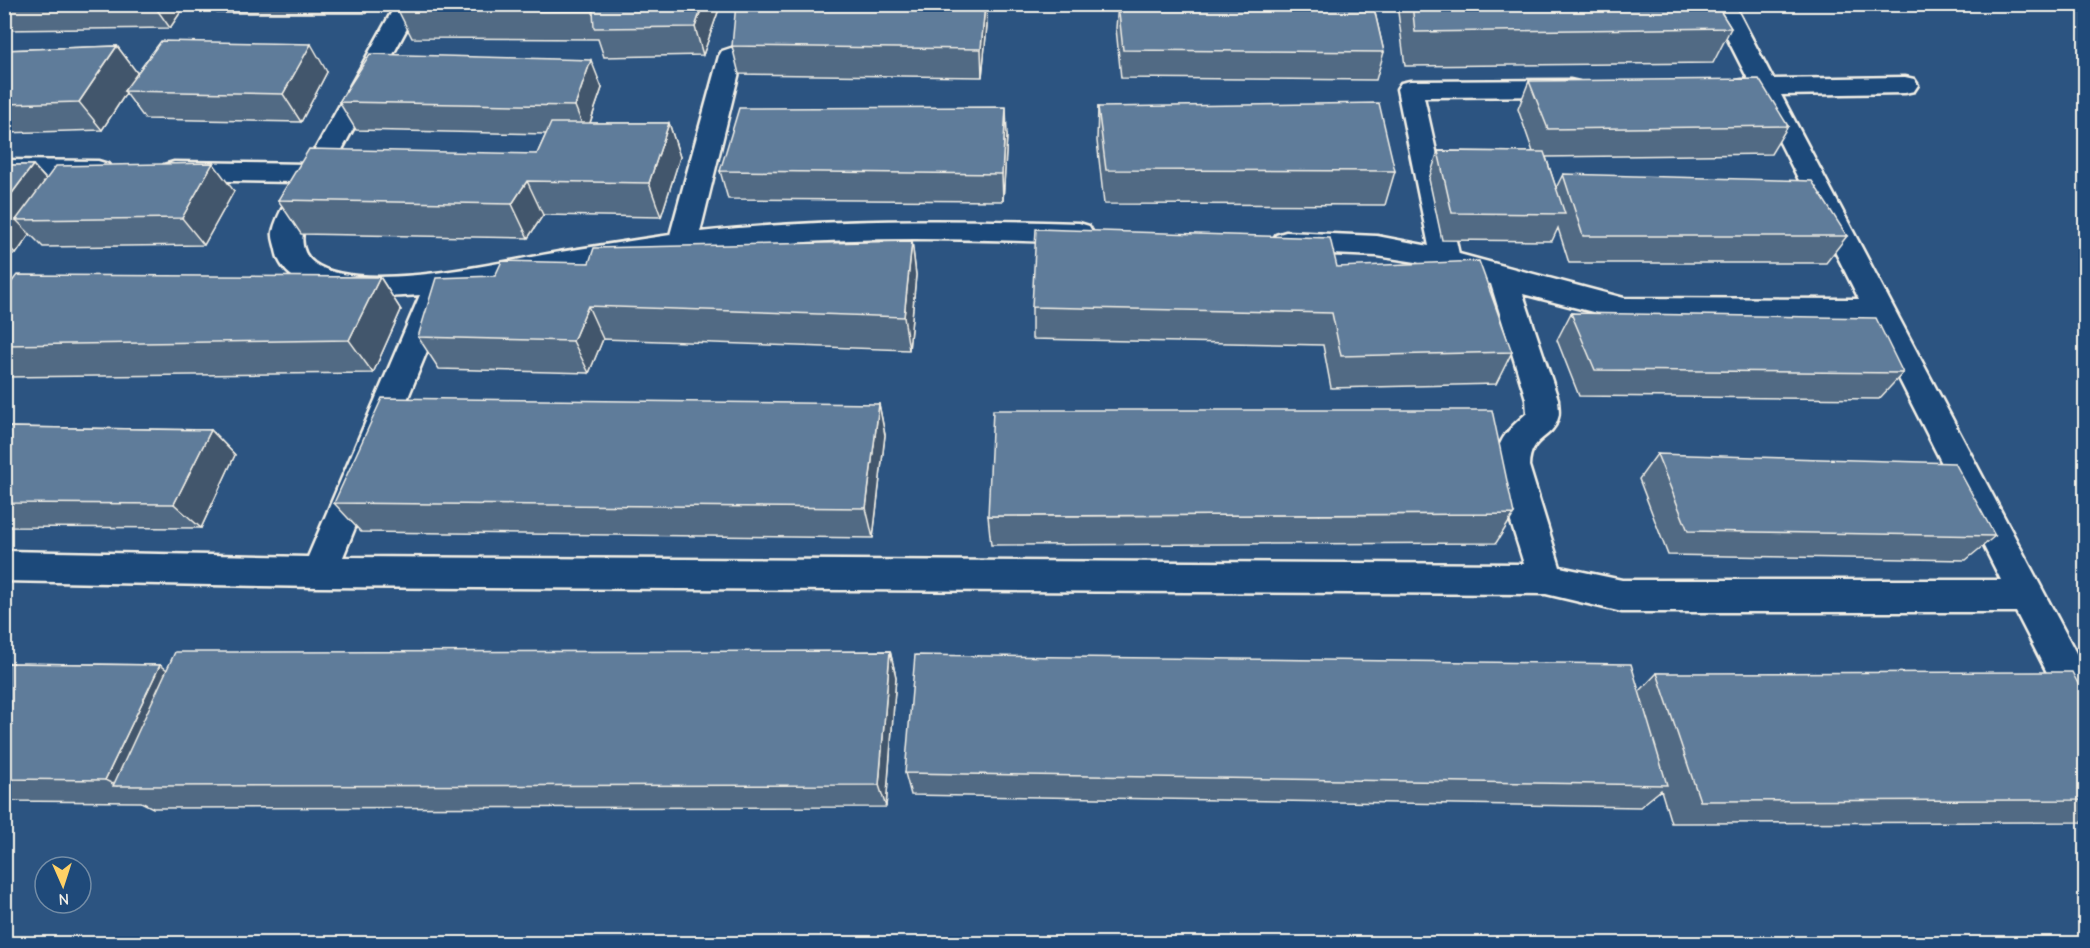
<svg xmlns="http://www.w3.org/2000/svg" width="2090" height="948" viewBox="0 0 2090 948" font-family="'Comic Neue',sans-serif">
<style>
.lines{fill:none;stroke-linecap:round;stroke-linejoin:round}
.minor-casing{stroke:#f4f1e8;stroke-width:5}
.minor{fill:#1f4a7a;fill-rule:evenodd}
.wall{fill:#516a84;stroke:#f4f1e8;stroke-width:1.5}
.shaded-wall{fill:#42566c;stroke:#f4f1e8;stroke-width:1.5}
.building{fill:#5e7b9a;stroke:#f4f1e8;stroke-width:1.5}
</style>
<rect width="100%" height="100%" fill="#2c5481"/>
<filter id="ink" filterUnits="userSpaceOnUse"><feTurbulence type="fractalNoise" baseFrequency=".0167" numOctaves="2"/><feDisplacementMap in="SourceGraphic" scale="12" xChannelSelector="R" yChannelSelector="G"/><feConvolveMatrix kernelMatrix="1 2 1 2 8 2 1 2 1" color-interpolation-filters="sRGB"/></filter>
<g filter="url(#ink)">
<g class="lines">
<defs>
<path id="minor" d="M 396,4 L 420,4 L 308,213 C 302,230 297,250 314,263 C 358,295 496,263 548,254 C 589,247 630,241 670,235 L 719,56 L 722,51 L 731,48 L 740,51 L 743,56 L 700,232 C 826,218 952,219 1079,223 L 1089,226 L 1093,233 L 1089,240 L 1079,243 C 978,239 876,236 775,244 C 666,253 559,273 451,292 L 343,557 L 1524,564 C 1517,539 1492,471 1498,450 C 1503,433 1515,424 1527,413 L 1526,399 L 1491,284 L 1416,262 L 1377,256 L 1286,252 L 1276,249 L 1272,242 L 1276,235 L 1286,232 L 1377,236 L 1429,246 L 1397,89 L 1401,83 L 1410,81 L 1570,80 L 1579,82 L 1583,88 L 1579,94 L 1570,96 L 1424,97 L 1459,254 L 1624,298 L 1859,299 L 1756,95 L 1736,93 L 1732,87 L 1736,81 L 1748,79 L 1710,4 L 1734,4 L 1773,79 L 1905,77 L 1914,79 L 1918,85 L 1914,91 L 1905,93 L 1781,95 L 2086,672 L 2086,728 L 2073,723 L 2016,612 L 1622,612 L 1546,594 L 319,587 L 4,581 L 4,551 L 308,557 L 420,295 C 382,298 285,302 276,250 C 275,244 272,238 273,232 C 277,214 289,197 297,182 L 174,180 L 164,177 L 160,171 L 164,165 L 174,162 L 307,164 ZM 1523,294 L 1624,320 L 1870,321 L 2001,580 L 1622,580 L 1560,567 L 1529,466 C 1530,435 1552,441 1558,418 C 1560,413 1558,405 1558,399 Z
M 4,160 L 98,161 L 108,164 L 112,170 L 108,176 L 98,179 L 4,178 Z"/>
</defs>
<use href="#minor" class="minor-casing"/>
<use href="#minor" class="minor"/>
</g>
<path class="wall" d="M 4,4 L 186,4 L 170,28 L 4,30 Z
M 212,4 L 370,4 L 366,13 L 217,13 Z
M 1118,4 L 1373,4 L 1384,52 L 1376,80 L 1121,78 L 1116,28 Z
M 1400,4 L 1716,4 L 1731,28 L 1713,63 L 1405,66 L 1398,12 Z
M 398,10 L 718,12 L 703,55 L 604,57 L 598,39 L 412,38 Z
M 987,25 L 982,77 L 739,74 L 732,46 Z
M 117,46 L 137,73 L 327,72 L 301,122 L 145,119 L 126,93 L 102,130 L 4,133 L 4,50 Z
M 1529,81 L 1788,126 L 1771,154 L 1546,157 L 1556,188 L 1563,174 L 1847,236 L 1826,263 L 1569,263 L 1558,228 L 1552,241 L 1442,240 L 1429,179 L 1438,151 L 1533,152 L 1518,109 Z
M 602,88 L 590,123 L 669,123 L 680,157 L 661,217 L 543,215 L 528,238 L 301,234 L 278,200 L 537,154 L 546,134 L 356,130 L 339,102 Z
M 1098,107 L 1395,171 L 1385,205 L 1104,204 L 1097,141 Z
M 1007,135 L 1003,201 L 728,199 L 720,171 Z
M 4,165 L 33,165 L 46,179 L 234,191 L 204,245 L 43,247 L 30,234 L 16,254 L 4,254 Z
M 912,241 L 916,275 L 909,350 L 603,339 L 589,373 L 439,369 L 418,337 L 495,276 L 589,263 Z
M 1337,267 L 1512,352 L 1496,384 L 1331,388 L 1323,345 L 1032,339 L 1032,307 Z
M 380,277 L 401,310 L 373,373 L 4,377 L 4,280 L 9,285 Z
M 1571,313 L 1903,373 L 1879,399 L 1579,396 L 1557,340 Z
M 879,404 L 885,435 L 873,538 L 361,532 L 334,503 Z
M 4,427 L 211,430 L 235,455 L 201,528 L 4,527 Z
M 1657,454 L 1995,536 L 1966,560 L 1668,555 L 1639,479 Z
M 1514,514 L 1496,543 L 991,545 L 988,516 Z
M 890,651 L 896,677 L 886,807 L 153,808 L 141,802 L 4,801 L 4,663 L 160,665 L 167,670 Z
M 1657,673 L 2085,697 L 2085,822 L 1671,823 L 1661,790 L 1640,807 L 911,795 L 905,773 L 1639,692 Z"/>
<path class="shaded-wall" d="M 153,4 L 186,4 L 170,28 Z
M 361,4 L 370,4 L 366,13 Z
M 703,4 L 716,4 L 718,12 L 703,55 L 695,27 Z
M 985,4 L 986,4 L 987,25 L 982,77 L 981,49 Z
M 311,44 L 327,72 L 301,122 L 283,94 Z
M 117,46 L 138,74 L 124,91 L 126,93 L 102,130 L 79,102 Z
M 591,60 L 602,88 L 586,134 L 575,106 Z
M 1006,107 L 1007,135 L 1003,201 L 1002,174 Z
M 669,123 L 680,157 L 661,217 L 649,183 Z
M 213,163 L 234,191 L 204,245 L 182,218 Z
M 33,165 L 58,193 L 16,220 L 30,234 L 16,254 L 4,242 L 4,204 Z
M 527,181 L 543,215 L 528,238 L 512,204 Z
M 912,241 L 916,275 L 909,350 L 904,317 Z
M 380,277 L 401,310 L 373,373 L 349,340 Z
M 4,280 L 24,300 L 4,328 Z
M 588,306 L 603,339 L 589,373 L 573,341 Z
M 879,404 L 885,435 L 873,538 L 866,508 Z
M 211,430 L 235,455 L 201,528 L 174,504 Z
M 890,651 L 896,677 L 886,807 L 879,785 Z
M 160,665 L 196,690 L 117,786 L 105,780 Z"/>
<path class="building" d="M 401,4 L 703,4 L 695,27 L 594,28 L 593,11 L 398,10 Z
M 736,4 L 985,4 L 981,49 L 732,46 Z
M 1118,4 L 1373,4 L 1384,52 L 1123,50 Z
M 1412,4 L 1716,4 L 1731,28 L 1415,32 Z
M 161,41 L 311,44 L 283,94 L 124,91 Z
M 117,46 L 79,102 L 4,104 L 4,50 Z
M 370,54 L 591,60 L 575,106 L 339,102 Z
M 1759,79 L 1788,126 L 1548,129 L 1529,81 Z
M 1379,103 L 1395,171 L 1106,170 L 1098,107 Z
M 1006,107 L 1002,174 L 720,171 L 739,108 Z
M 551,123 L 669,123 L 649,183 L 527,181 L 512,204 L 278,200 L 309,149 L 537,154 Z
M 1438,151 L 1544,152 L 1565,214 L 1452,213 Z
M 213,163 L 182,218 L 16,220 L 56,166 Z
M 4,165 L 33,165 L 4,204 Z
M 1563,174 L 1812,181 L 1847,236 L 1583,236 Z
M 1036,229 L 1330,238 L 1337,267 L 1479,261 L 1512,352 L 1341,356 L 1332,313 L 1032,307 Z
M 912,241 L 904,317 L 588,306 L 573,341 L 418,337 L 436,278 L 495,276 L 502,261 L 589,263 L 594,248 Z
M 17,275 L 380,277 L 349,340 L 4,345 L 4,292 Z
M 1571,313 L 1876,318 L 1903,373 L 1595,370 Z
M 382,398 L 879,404 L 866,508 L 334,503 Z
M 993,410 L 1492,410 L 1514,514 L 988,516 Z
M 4,427 L 211,430 L 174,504 L 4,503 Z
M 1657,454 L 1955,463 L 1995,536 L 1688,531 Z
M 890,651 L 879,785 L 113,786 L 175,652 Z
M 915,655 L 1631,664 L 1667,785 L 905,773 Z
M 4,663 L 160,665 L 105,780 L 4,779 Z
M 2072,672 L 2085,697 L 2085,800 L 1700,801 L 1657,673 Z"/>
</g>
<rect width="2090" height="948" fill="none" stroke="#1f4a7a" stroke-width="24"/>
<rect x="12" y="12" width="2066" height="924" fill="none" stroke="#f4f1e8" stroke-width="2" filter="url(#ink)"/>
<g transform="translate(63 885) rotate(177)"><circle r="28" fill="#1f4a7a" stroke="#748da6" stroke-width="1.5"/>
<path d="M0-4.5L10 22L0 15L-10 22Z" fill="#ffd166"/>
<text y="-9" font-size="16" font-weight="bold" text-anchor="middle" fill="#f4f1e8">N</text>
</g>
</svg>
